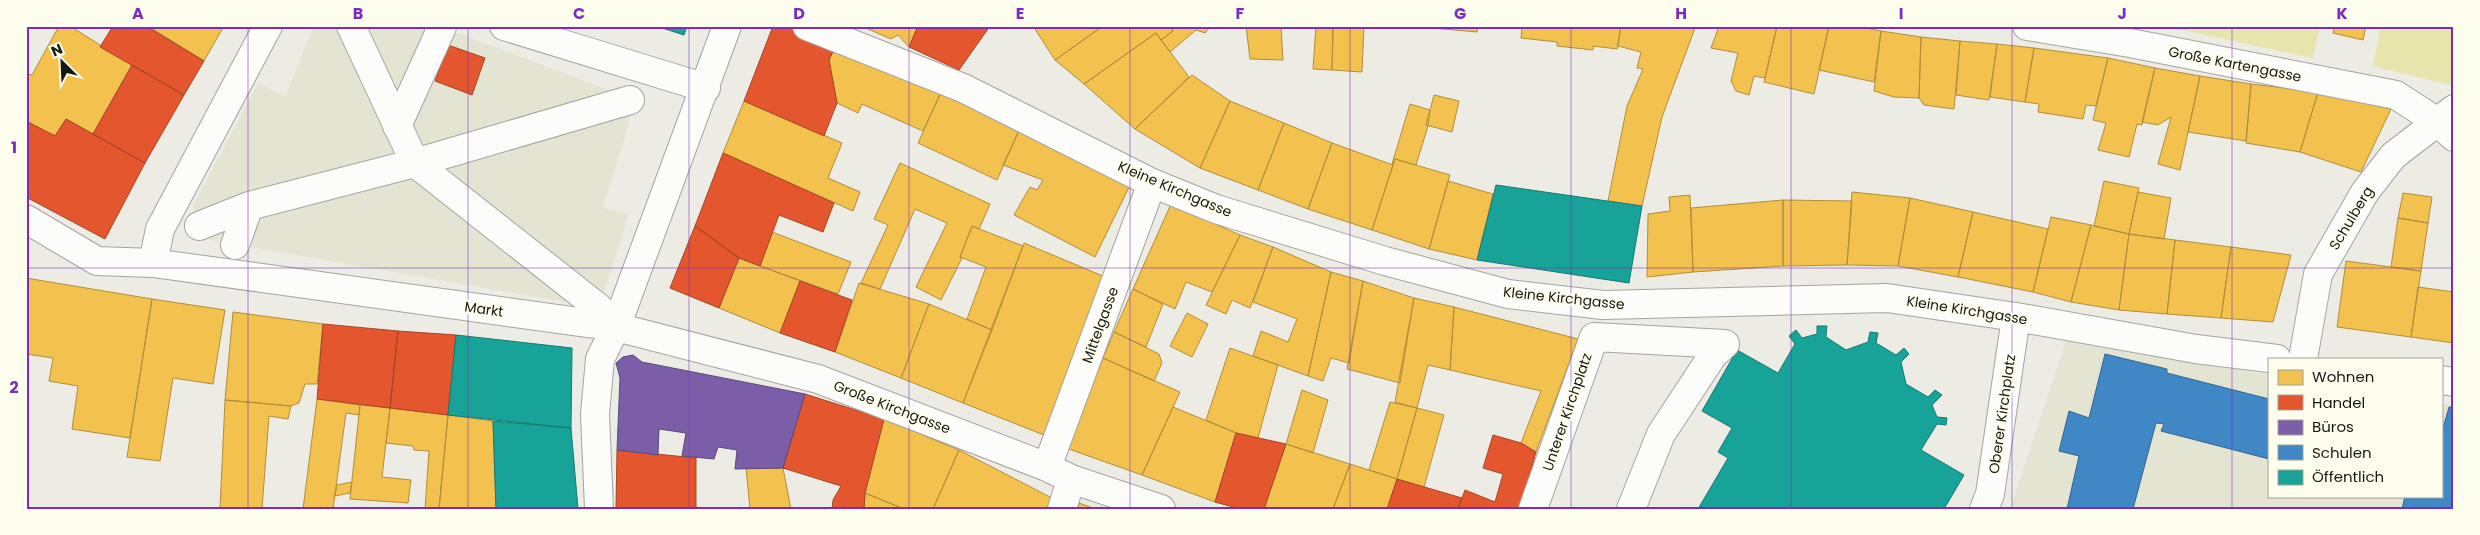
<svg xmlns="http://www.w3.org/2000/svg" width="2480" height="535" viewBox="0 0 2480 535" font-family="Poppins,sans-serif">
<style>
.built{fill:#e4e4d3;fill-rule:evenodd}
.green{fill:#e8e5ac}
.homes{fill:#f2c14e;stroke:#b18e3c}
.shops{fill:#e4572e;stroke:#a74426}
.offices{fill:#7b5ea7;stroke:#5d497b}
.schools{fill:#3f88c5;stroke:#336690}
.public{fill:#17a398;stroke:#177970}
.lines{fill:none;stroke-linecap:round;stroke-linejoin:round}
.pedestrian-casing{stroke:#a4a49f;stroke-width:30}
.minor-casing{stroke:#a4a49f;stroke-width:30}
.pedestrian{stroke:#fcfcfb;stroke-width:28}
.minor{stroke:#fcfcfb;stroke-width:28}
.grid{fill:none;stroke:#7b2cbf;stroke-width:1;stroke-opacity:0.55}
.labels{text-anchor:middle;stroke-width:5;stroke-linejoin:round;paint-order:stroke}
.street-label{font-size:14px;fill:#181813;stroke:#fdfdee}
.neatline{fill:none;stroke:#7b2cbf;stroke-width:2}
.grid-label{font-size:16px;text-anchor:middle;font-weight:bold;fill:#7b2cbf}
</style>
<rect width="100%" height="100%" fill="#ecece4"/>
<path class="built" d="M 314,26 L 439,26 L 624,96 L 633,110 L 603,208 L 629,214 L 599,308 L 210,240 L 199,226 L 193,206 L 258,83 L 285,96 ZM 448,45 L 472,95 L 435,81 Z
M 2066,341 L 2269,375 L 2269,496 L 2441,496 L 2441,404 L 2454,406 L 2454,509 L 2010,509 Z"/>
<path class="green" d="M 2163,26 L 2320,26 L 2313,58 Z
M 2381,26 L 2454,26 L 2454,86 L 2373,66 Z"/>
<path class="homes" d="M 59,26 L 70,26 L 132,65 L 93,134 L 66,119 L 55,136 L 26,121 L 26,73 L 32,75 Z
M 148,26 L 224,26 L 204,61 Z
M 861,26 L 918,26 L 909,47 L 898,35 L 891,39 Z
M 1033,26 L 1103,26 L 1055,60 Z
M 1103,26 L 1171,26 L 1173,31 L 1161,40 L 1156,33 L 1084,84 L 1055,60 Z
M 1171,26 L 1211,26 L 1205,33 L 1196,30 L 1170,52 L 1161,40 L 1173,31 Z
M 1246,26 L 1281,26 L 1283,60 L 1250,59 Z
M 1316,26 L 1333,26 L 1332,70 L 1313,69 Z
M 1333,26 L 1364,26 L 1362,72 L 1332,70 Z
M 1409,26 L 1478,26 L 1477,32 Z
M 1522,26 L 1621,26 L 1617,49 L 1593,46 L 1593,50 L 1557,46 L 1557,42 L 1521,38 Z
M 1621,26 L 1699,26 L 1698,29 L 1695,28 L 1662,117 L 1642,206 L 1608,201 L 1627,106 L 1643,69 L 1637,68 L 1641,52 L 1618,46 Z
M 1719,26 L 1777,26 L 1765,78 L 1754,76 L 1749,95 L 1736,91 L 1731,81 L 1738,53 L 1711,48 Z
M 1777,26 L 1829,26 L 1814,94 L 1764,82 Z
M 1829,26 L 1857,26 L 1881,31 L 1874,82 L 1819,70 Z
M 2334,26 L 2366,26 L 2363,40 L 2333,33 Z
M 1881,31 L 1921,37 L 1919,98 L 1894,97 L 1874,91 Z
M 1156,33 L 1189,77 L 1135,129 L 1084,84 Z
M 1921,37 L 1960,41 L 1954,109 L 1924,105 L 1919,98 Z
M 1960,41 L 1997,44 L 1989,100 L 1956,95 Z
M 1997,44 L 2034,48 L 2025,102 L 1990,97 Z
M 836,45 L 942,90 L 923,131 L 862,104 L 858,113 L 837,103 L 829,60 Z
M 2034,48 L 2108,58 L 2096,106 L 2086,105 L 2083,119 L 2038,112 L 2039,104 L 2025,102 Z
M 2108,58 L 2155,68 L 2142,125 L 2137,124 L 2129,157 L 2098,150 L 2106,123 L 2093,120 Z
M 2155,68 L 2200,76 L 2180,170 L 2158,164 L 2171,117 L 2158,125 L 2142,122 Z
M 1192,75 L 1230,101 L 1200,168 L 1135,129 Z
M 2200,76 L 2251,84 L 2246,141 L 2188,132 Z
M 2251,84 L 2318,92 L 2300,152 L 2246,143 Z
M 942,90 L 1021,126 L 997,180 L 918,143 Z
M 2318,92 L 2391,109 L 2361,172 L 2300,152 Z
M 1434,95 L 1459,101 L 1452,132 L 1426,125 Z
M 744,101 L 842,143 L 828,178 L 860,192 L 853,211 L 723,153 Z
M 1230,101 L 1284,123 L 1258,190 L 1200,168 Z
M 1410,104 L 1430,110 L 1428,126 L 1416,165 L 1395,159 L 1393,165 L 1392,164 Z
M 1284,123 L 1332,143 L 1308,209 L 1258,190 Z
M 1021,126 L 1133,179 L 1095,257 L 1014,215 L 1030,187 L 1037,190 L 1043,180 L 1003,165 Z
M 1332,143 L 1393,165 L 1372,230 L 1308,209 Z
M 1395,159 L 1450,175 L 1429,249 L 1372,230 Z
M 900,163 L 990,204 L 979,229 L 972,226 L 960,257 L 962,258 L 941,300 L 916,287 L 947,223 L 915,209 L 880,289 L 861,283 L 888,225 L 874,219 Z
M 1448,181 L 1493,194 L 1477,260 L 1429,249 Z
M 2104,181 L 2139,188 L 2129,234 L 2094,226 Z
M 1852,192 L 1910,198 L 1898,266 L 1847,265 Z
M 2138,192 L 2171,198 L 2164,239 L 2129,234 Z
M 2403,193 L 2432,197 L 2428,223 L 2398,218 Z
M 1690,195 L 1693,272 L 1647,277 L 1648,214 L 1670,211 L 1669,197 Z
M 1910,198 L 1973,212 L 1958,277 L 1898,266 Z
M 1783,200 L 1783,266 L 1693,272 L 1691,208 Z
M 1783,200 L 1852,201 L 1847,265 L 1783,266 Z
M 1171,204 L 1240,235 L 1212,292 L 1186,282 L 1175,309 L 1133,289 Z
M 1973,212 L 2048,229 L 2033,292 L 1958,277 Z
M 2051,217 L 2091,225 L 2071,302 L 2033,292 Z
M 2398,218 L 2428,223 L 2421,271 L 2391,267 Z
M 2091,225 L 2129,234 L 2119,310 L 2071,302 Z
M 972,226 L 1023,246 L 992,330 L 967,319 L 986,267 L 960,257 Z
M 772,232 L 851,262 L 838,294 L 760,266 Z
M 2129,234 L 2175,240 L 2167,314 L 2119,310 Z
M 1240,235 L 1273,247 L 1250,308 L 1232,300 L 1226,314 L 1206,305 Z
M 2175,240 L 2231,247 L 2221,318 L 2167,314 Z
M 1024,243 L 1110,279 L 1044,435 L 963,403 Z
M 1273,247 L 1331,272 L 1308,376 L 1253,356 L 1261,331 L 1288,342 L 1297,319 L 1253,302 Z
M 2231,247 L 2291,255 L 2273,322 L 2221,318 Z
M 739,258 L 800,281 L 780,333 L 719,308 Z
M 2346,261 L 2421,271 L 2411,337 L 2337,327 Z
M 1331,272 L 1363,281 L 1349,363 L 1331,358 L 1323,381 L 1308,376 Z
M 26,278 L 152,299 L 130,438 L 72,429 L 78,386 L 49,381 L 53,358 L 26,354 Z
M 1363,281 L 1414,298 L 1400,383 L 1347,369 Z
M 859,283 L 929,304 L 901,378 L 835,352 Z
M 2418,287 L 2454,292 L 2454,343 L 2411,337 Z
M 1133,289 L 1163,304 L 1146,347 L 1114,332 Z
M 1414,298 L 1454,307 L 1450,370 L 1428,365 L 1417,408 L 1395,402 Z
M 152,299 L 225,310 L 213,384 L 173,378 L 160,461 L 127,457 Z
M 929,304 L 992,330 L 963,403 L 901,378 Z
M 1454,307 L 1578,339 L 1536,452 L 1521,443 L 1541,391 L 1450,370 Z
M 233,312 L 323,324 L 317,384 L 305,384 L 299,403 L 291,406 L 225,400 Z
M 1187,313 L 1208,324 L 1192,357 L 1170,346 Z
M 1114,332 L 1159,354 L 1162,363 L 1154,381 L 1103,358 Z
M 1230,348 L 1278,365 L 1258,438 L 1236,433 L 1206,420 Z
M 1103,358 L 1180,392 L 1142,475 L 1066,448 Z
M 1302,390 L 1328,400 L 1313,453 L 1286,444 Z
M 317,399 L 360,405 L 359,415 L 346,413 L 333,509 L 303,509 Z
M 225,400 L 291,406 L 288,419 L 269,416 L 262,509 L 220,509 Z
M 1390,402 L 1417,408 L 1397,479 L 1369,470 Z
M 360,405 L 390,408 L 382,477 L 411,480 L 408,503 L 350,499 Z
M 1173,407 L 1236,433 L 1215,502 L 1142,475 Z
M 390,408 L 448,415 L 439,509 L 425,509 L 429,451 L 414,450 L 413,446 L 386,443 Z
M 1417,408 L 1444,415 L 1424,487 L 1397,479 Z
M 448,415 L 493,421 L 496,509 L 439,509 Z
M 884,419 L 959,450 L 933,509 L 904,509 L 865,493 Z
M 1286,444 L 1350,464 L 1333,509 L 1264,509 Z
M 959,450 L 1052,498 L 1049,509 L 933,509 Z
M 1350,464 L 1397,479 L 1387,509 L 1333,509 Z
M 746,468 L 783,468 L 791,509 L 750,509 Z
M 352,482 L 350,493 L 335,496 L 337,485 Z
M 865,493 L 904,509 L 864,509 Z
M 1079,503 L 1096,509 L 1078,509 Z"/>
<path class="shops" d="M 113,26 L 146,26 L 204,61 L 184,95 L 100,47 Z
M 773,26 L 788,26 L 836,45 L 829,60 L 837,103 L 824,136 L 744,101 Z
M 918,26 L 990,26 L 959,70 L 909,47 Z
M 448,45 L 485,58 L 472,95 L 435,81 Z
M 132,65 L 184,95 L 145,163 L 93,134 Z
M 66,119 L 145,163 L 105,239 L 26,197 L 26,121 L 55,136 Z
M 723,153 L 834,203 L 823,232 L 779,215 L 760,266 L 739,258 L 695,226 Z
M 695,226 L 739,258 L 719,308 L 670,288 Z
M 800,281 L 852,300 L 835,352 L 780,333 Z
M 323,324 L 398,331 L 390,408 L 317,399 Z
M 398,331 L 456,335 L 448,415 L 390,408 Z
M 805,394 L 884,419 L 865,493 L 864,509 L 832,509 L 833,500 L 841,486 L 783,468 Z
M 1236,433 L 1286,444 L 1264,509 L 1240,509 L 1215,502 Z
M 1493,435 L 1521,443 L 1536,452 L 1520,509 L 1458,509 L 1465,490 L 1495,502 L 1503,474 L 1483,468 Z
M 617,450 L 696,458 L 696,509 L 616,509 Z
M 1397,479 L 1462,498 L 1458,509 L 1387,509 Z"/>
<path class="offices" d="M 633,355 L 642,362 L 805,394 L 783,468 L 735,469 L 737,450 L 718,447 L 714,459 L 682,456 L 686,433 L 659,429 L 658,455 L 617,450 L 620,378 L 616,363 L 623,357 Z"/>
<path class="schools" d="M 2105,354 L 2167,369 L 2167,373 L 2269,399 L 2269,459 L 2161,431 L 2164,424 L 2156,423 L 2133,509 L 2067,509 L 2079,456 L 2059,451 L 2069,411 L 2089,418 Z
M 2449,407 L 2454,408 L 2454,509 L 2402,509 L 2405,496 L 2441,496 L 2441,435 Z"/>
<path class="public" d="M 656,26 L 687,26 L 684,35 Z
M 1496,185 L 1642,206 L 1629,283 L 1477,260 Z
M 1817,326 L 1827,326 L 1826,337 L 1846,350 L 1868,342 L 1870,332 L 1878,333 L 1876,343 L 1896,355 L 1904,348 L 1909,354 L 1901,362 L 1906,384 L 1928,397 L 1935,390 L 1942,395 L 1932,405 L 1937,417 L 1947,418 L 1946,425 L 1937,424 L 1921,450 L 1964,475 L 1944,509 L 1698,509 L 1728,458 L 1718,452 L 1732,428 L 1702,411 L 1737,350 L 1778,373 L 1795,344 L 1789,336 L 1796,330 L 1802,338 L 1817,334 Z
M 456,335 L 572,348 L 571,428 L 448,415 Z
M 493,421 L 571,428 L 578,509 L 496,509 Z"/>
<g class="lines">
<defs>
<path id="pedestrian" d="M 351,26 L 415,163 L 599,308
M 397,126 L 442,27
M 199,226 L 249,206 L 415,163 L 630,100
M 235,245 L 249,206
M 599,509 L 595,414 L 600,359 L 616,327
M 1533,509 L 1594,337 L 1725,344 L 1713,355 L 1661,434 L 1631,509"/>
<path id="minor" d="M 504,26 L 706,88
M 807,26 L 963,88 L 1152,183 L 1216,209 L 1385,261 L 1508,294 L 1603,305 L 1887,298 L 2016,317 L 2196,349 L 2277,359
M 2027,26 L 2130,43 L 2396,95 L 2436,121 L 2454,137
M 26,219 L 97,261 L 153,263 L 616,327 L 818,379 L 1047,467 L 1071,479 L 1161,509
M 153,263 L 160,229 L 268,26
M 616,327 L 727,26
M 2303,359 L 2318,274 L 2365,192 L 2393,156 L 2454,109
M 2441,380 L 2454,382
M 1047,467 L 1152,183
M 1062,509 L 1071,479
M 1984,509 L 1990,494 L 2016,317"/>
</defs>
<use href="#pedestrian" class="pedestrian-casing"/>
<use href="#minor" class="minor-casing"/>
<use href="#pedestrian" class="pedestrian"/>
<use href="#minor" class="minor"/>
</g>
<path class="grid" d="M 248,26 L 248,509M 468,26 L 468,509M 689,26 L 689,509M 909,26 L 909,509M 1130,26 L 1130,509M 1350,26 L 1350,509M 1571,26 L 1571,509M 1791,26 L 1791,509M 2012,26 L 2012,509M 2232,26 L 2232,509M 26,268 L 2454,268"/>
<g class="labels">
<g class="street-label">
<text transform="translate(2235 64) rotate(11)" y="5">Große Kartengasse</text>
<text transform="translate(1175 189) rotate(23)" y="5">Kleine Kirchgasse</text>
<text transform="translate(2351 218) rotate(-59)" y="5">Schulberg</text>
<text transform="translate(1564 298) rotate(6)" y="5">Kleine Kirchgasse</text>
<text transform="translate(484 309) rotate(8)" y="5">Markt</text>
<text transform="translate(1967 310) rotate(9)" y="5">Kleine Kirchgasse</text>
<text transform="translate(1100 325) rotate(-70)" y="5">Mittelgasse</text>
<text transform="translate(892 407) rotate(21)" y="5">Große Kirchgasse</text>
<text transform="translate(1567 412) rotate(-71)" y="5">Unterer Kirchplatz</text>
<text transform="translate(2002 414) rotate(-82)" y="5">Oberer Kirchplatz</text>
</g>
</g>
<rect width="2480" height="535" fill="none" stroke="#fdfdee" stroke-width="55"/>
<rect x="2268" y="358" width="175" height="140" fill="#fdfdee" stroke="#a1a196"/>
<rect x="2278" y="370" width="25" height="15" fill="#f2c14e" stroke="#a1a196"/>
<text x="2312" y="382" font-size="15" fill="#181813">Wohnen</text>
<rect x="2278" y="395" width="25" height="15" fill="#e4572e" stroke="#a1a196"/>
<text x="2312" y="408" font-size="15" fill="#181813">Handel</text>
<rect x="2278" y="420" width="25" height="15" fill="#7b5ea7" stroke="#a1a196"/>
<text x="2312" y="432" font-size="15" fill="#181813">Büros</text>
<rect x="2278" y="445" width="25" height="15" fill="#3f88c5" stroke="#a1a196"/>
<text x="2312" y="458" font-size="15" fill="#181813">Schulen</text>
<rect x="2278" y="470" width="25" height="15" fill="#17a398" stroke="#a1a196"/>
<text x="2312" y="482" font-size="15" fill="#181813">Öffentlich</text>
<g transform="translate(62 62) rotate(336)" stroke="#fdfdee" stroke-width="4" paint-order="stroke">
<path d="M0-4L9 19L0 12L-9 19Z" fill="#181813"/>
<text y="-8" font-size="14" font-weight="bold" text-anchor="middle" fill="#181813">N</text>
</g>
<rect x="28" y="28" width="2424" height="480" class="neatline"/>
<g class="grid-label">
<text x="138" y="19">A</text>
<text x="358" y="19">B</text>
<text x="579" y="19">C</text>
<text x="799" y="19">D</text>
<text x="1020" y="19">E</text>
<text x="1240" y="19">F</text>
<text x="1460" y="19">G</text>
<text x="1681" y="19">H</text>
<text x="1901" y="19">I</text>
<text x="2122" y="19">J</text>
<text x="2342" y="19">K</text>
<text x="14" y="153">1</text>
<text x="14" y="393">2</text>
</g>
</svg>
